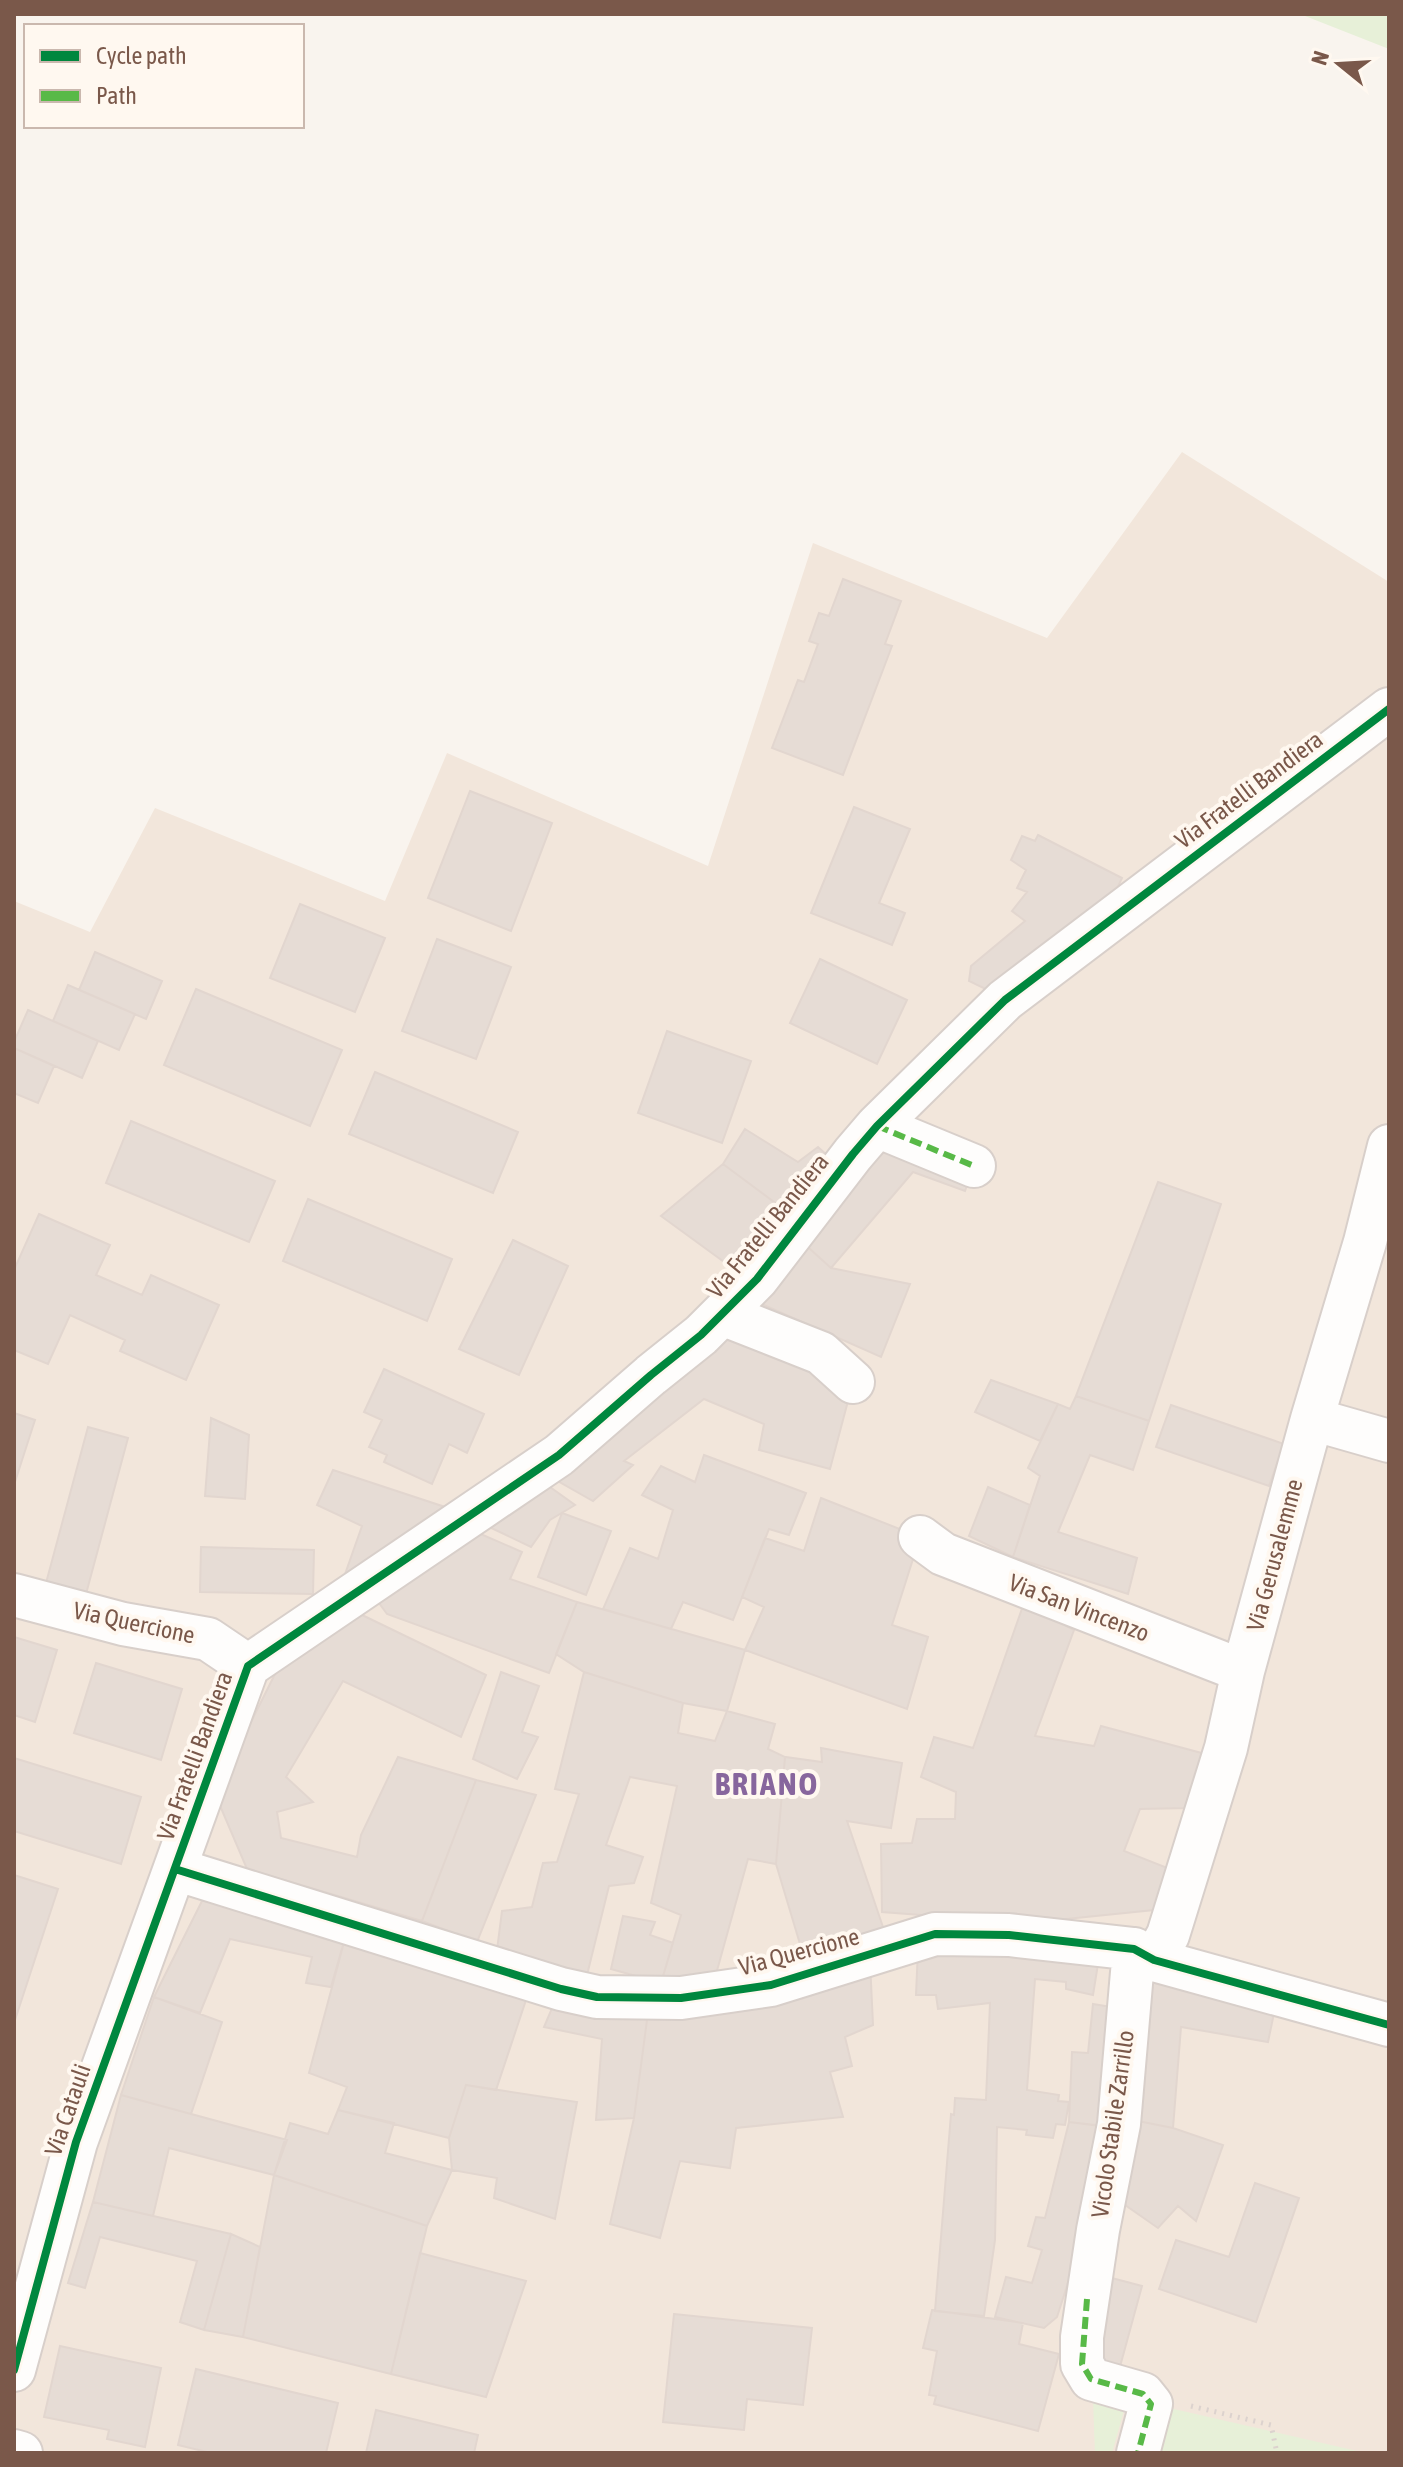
<svg xmlns="http://www.w3.org/2000/svg" width="1403" height="2467" viewBox="0 0 1403 2467" font-family="'Asap Condensed',sans-serif">
<style>
.residential{fill:#f2e6db}
.green{fill:#e7f0d8}
.building{fill:#e6dcd5;stroke:#e2d6cf;stroke-width:2}
.lines{fill:none;stroke-linecap:round;stroke-linejoin:round}
.minor-casing{stroke:#d8cfca;stroke-width:46}
.path{stroke:#dcd2ce;stroke-width:5;stroke-dasharray:2 6;stroke-linecap:butt}
.minor{stroke:#fefdfc;stroke-width:42}
.quiet{stroke:#58b947;stroke-width:6;stroke-dasharray:12 6;stroke-linecap:butt}
.cycleway-casing{stroke:#fff8f0;stroke-width:13}
.cycleway{stroke:#00873e;stroke-width:8}
.labels{text-anchor:middle;stroke-width:8;stroke-linejoin:round;paint-order:stroke}
.street-label{font-size:24px;fill:#7a584a;stroke:#fff8f0}
.district-label{font-size:32px;font-weight:bold;letter-spacing:2px;fill:#87669d;stroke:#fff8f0}
</style>
<rect width="100%" height="100%" fill="#f9f4ee"/>
<path class="residential" d="M 1182,452 L 1389,582 L 1389,2453 L 14,2453 L 14,901 L 90,932 L 155,808 L 385,901 L 447,753 L 708,866 L 813,543 L 1047,638 Z"/>
<path class="green" d="M 1300,14 L 1389,14 L 1389,49 Z
M 1093,2400 L 1125,2407 L 1112,2453 L 1095,2453 Z
M 1165,2407 L 1366,2453 L 1152,2453 Z"/>
<path class="building" d="M 843,579 L 901,601 L 885,644 L 892,646 L 843,775 L 772,748 L 798,680 L 804,682 L 818,644 L 809,641 L 819,613 L 829,616 Z
M 470,791 L 552,823 L 511,931 L 428,898 Z
M 854,807 L 910,829 L 879,903 L 905,913 L 892,945 L 811,913 Z
M 1038,835 L 1122,878 L 1107,910 L 998,995 L 969,981 L 971,966 L 1025,921 L 1012,911 L 1027,892 L 1017,888 L 1026,870 L 1011,860 L 1022,836 L 1035,841 Z
M 300,904 L 385,938 L 355,1012 L 270,978 Z
M 437,939 L 511,967 L 476,1059 L 402,1031 Z
M 95,952 L 162,981 L 146,1019 L 79,990 Z
M 820,959 L 907,1000 L 877,1064 L 790,1023 Z
M 68,985 L 135,1014 L 119,1050 L 53,1021 Z
M 196,989 L 342,1050 L 310,1126 L 164,1065 Z
M 28,1010 L 98,1041 L 82,1078 L 14,1048 L 14,1042 Z
M 667,1031 L 751,1061 L 722,1143 L 638,1113 Z
M 14,1048 L 54,1066 L 38,1103 L 14,1093 Z
M 375,1072 L 518,1132 L 493,1193 L 349,1134 Z
M 131,1121 L 275,1181 L 249,1242 L 106,1183 Z
M 745,1129 L 798,1162 L 818,1147 L 837,1164 L 794,1217 L 723,1164 Z
M 889,1136 L 971,1173 L 965,1191 L 913,1172 L 831,1268 L 799,1239 Z
M 723,1164 L 794,1217 L 742,1275 L 661,1216 Z
M 1158,1182 L 1221,1204 L 1149,1421 L 1076,1396 Z
M 308,1199 L 452,1259 L 427,1321 L 283,1261 Z
M 39,1214 L 110,1245 L 96,1275 L 142,1295 L 151,1275 L 219,1305 L 186,1380 L 120,1351 L 125,1340 L 70,1315 L 48,1364 L 14,1350 L 14,1270 Z
M 799,1239 L 831,1268 L 910,1284 L 881,1357 L 757,1302 Z
M 513,1240 L 568,1266 L 519,1375 L 459,1349 Z
M 723,1324 L 853,1382 L 830,1469 L 759,1450 L 764,1424 L 704,1399 L 624,1461 L 633,1465 L 593,1501 L 549,1476 Z
M 384,1369 L 484,1414 L 467,1453 L 449,1444 L 432,1484 L 384,1462 L 387,1455 L 369,1447 L 382,1420 L 364,1412 Z
M 991,1380 L 1058,1404 L 1040,1441 L 975,1412 Z
M 1076,1396 L 1149,1421 L 1133,1470 L 1090,1455 L 1058,1532 L 1137,1558 L 1128,1594 L 1013,1557 L 1040,1476 L 1028,1468 L 1058,1404 L 1070,1409 Z
M 1171,1405 L 1284,1444 L 1269,1486 L 1156,1447 Z
M 14,1413 L 35,1420 L 14,1485 Z
M 211,1418 L 249,1435 L 245,1499 L 205,1496 Z
M 88,1427 L 128,1438 L 86,1594 L 46,1583 Z
M 704,1455 L 806,1493 L 789,1535 L 769,1529 L 733,1620 L 683,1602 L 671,1629 L 603,1609 L 630,1548 L 658,1559 L 673,1510 L 642,1495 L 661,1466 L 695,1482 Z
M 333,1470 L 445,1507 L 338,1594 L 362,1526 L 317,1505 Z
M 543,1482 L 575,1505 L 550,1520 L 531,1547 L 485,1525 Z
M 988,1487 L 1030,1505 L 1013,1557 L 969,1536 Z
M 821,1498 L 920,1537 L 892,1625 L 928,1637 L 907,1709 L 745,1650 L 764,1607 L 742,1597 L 765,1538 L 804,1551 Z
M 562,1513 L 611,1531 L 586,1595 L 538,1577 Z
M 476,1532 L 522,1552 L 510,1579 L 577,1602 L 549,1673 L 387,1614 L 379,1603 Z
M 201,1547 L 314,1550 L 313,1594 L 200,1592 Z
M 577,1602 L 745,1650 L 727,1711 L 683,1703 L 584,1672 L 556,1654 Z
M 1024,1603 L 1074,1630 L 1035,1736 L 1094,1746 L 1101,1726 L 1209,1755 L 1189,1808 L 1140,1809 L 1124,1851 L 1170,1869 L 1154,1910 L 1027,1923 L 882,1912 L 881,1844 L 912,1843 L 917,1819 L 955,1819 L 956,1792 L 921,1777 L 934,1737 L 973,1748 Z
M 360,1614 L 486,1675 L 461,1737 L 343,1681 L 286,1777 L 313,1802 L 277,1812 L 281,1838 L 357,1857 L 361,1835 L 398,1757 L 476,1780 L 422,1921 L 247,1869 L 215,1794 L 277,1670 Z
M 14,1637 L 57,1650 L 35,1722 L 14,1715 Z
M 96,1663 L 182,1689 L 161,1760 L 74,1733 Z
M 501,1672 L 539,1686 L 522,1732 L 538,1737 L 517,1779 L 473,1759 Z
M 584,1672 L 683,1703 L 678,1733 L 715,1741 L 727,1711 L 775,1724 L 768,1749 L 785,1757 L 776,1864 L 748,1859 L 713,1985 L 661,1983 L 681,1915 L 651,1903 L 677,1786 L 630,1777 L 606,1845 L 643,1857 L 634,1883 L 609,1886 L 587,1975 L 497,1950 L 502,1911 L 532,1907 L 543,1863 L 557,1862 L 579,1794 L 555,1789 Z
M 821,1748 L 902,1763 L 891,1828 L 847,1821 L 884,1930 L 803,1954 L 776,1864 L 785,1757 L 822,1762 Z
M 14,1758 L 141,1797 L 121,1864 L 14,1831 Z
M 476,1780 L 536,1795 L 477,1942 L 422,1921 Z
M 14,1875 L 58,1889 L 14,2023 Z
M 207,1891 L 347,1931 L 331,1987 L 306,1983 L 312,1957 L 230,1939 L 200,2013 L 154,1997 Z
M 623,1916 L 655,1922 L 650,1935 L 673,1943 L 661,1983 L 611,1969 Z
M 347,1931 L 531,1985 L 496,2090 L 466,2085 L 449,2138 L 338,2110 L 347,2087 L 309,2073 Z
M 918,1949 L 1050,1949 L 1098,1964 L 1093,1995 L 1066,1989 L 1066,1982 L 1035,1979 L 1027,2090 L 1059,2095 L 1058,2101 L 1069,2102 L 1065,2125 L 1056,2124 L 1053,2138 L 1026,2135 L 1027,2130 L 997,2127 L 995,2240 L 984,2316 L 935,2311 L 951,2114 L 954,2115 L 955,2098 L 986,2100 L 990,2003 L 938,2009 L 936,1995 L 916,1995 Z
M 870,1961 L 873,2025 L 845,2037 L 852,2066 L 830,2072 L 843,2117 L 736,2128 L 730,2168 L 680,2161 L 660,2238 L 610,2224 L 634,2118 L 649,2005 Z
M 1137,1967 L 1278,1994 L 1268,2042 L 1181,2027 L 1173,2128 L 1123,2118 Z
M 558,1994 L 649,2005 L 634,2118 L 596,2120 L 602,2039 L 544,2027 Z
M 154,1997 L 222,2022 L 191,2114 L 121,2095 Z
M 1093,2004 L 1124,2009 L 1104,2126 L 1069,2122 L 1072,2052 L 1088,2053 Z
M 466,2085 L 577,2102 L 555,2219 L 494,2198 L 497,2178 L 452,2170 L 449,2138 Z
M 121,2095 L 287,2140 L 274,2175 L 169,2148 L 153,2216 L 93,2202 Z
M 338,2110 L 394,2123 L 385,2153 L 452,2170 L 427,2226 L 274,2175 L 290,2123 L 328,2134 Z
M 1123,2118 L 1173,2128 L 1223,2145 L 1196,2221 L 1178,2206 L 1158,2228 L 1108,2193 Z
M 1069,2122 L 1108,2127 L 1086,2227 L 1057,2317 L 1044,2328 L 995,2317 L 1006,2277 L 1032,2283 L 1042,2250 L 1028,2246 L 1036,2217 L 1045,2218 Z
M 274,2175 L 427,2226 L 391,2374 L 243,2337 Z
M 1255,2183 L 1299,2198 L 1256,2322 L 1159,2289 L 1176,2240 L 1229,2257 Z
M 93,2202 L 231,2234 L 204,2330 L 180,2322 L 197,2261 L 100,2237 L 85,2288 L 68,2283 Z
M 231,2234 L 260,2247 L 243,2337 L 204,2330 Z
M 420,2253 L 526,2281 L 486,2397 L 391,2374 Z
M 1108,2277 L 1142,2286 L 1118,2374 L 1088,2363 Z
M 932,2310 L 1023,2323 L 1019,2344 L 1059,2354 L 1038,2431 L 934,2404 L 936,2396 L 929,2395 L 937,2351 L 923,2348 Z
M 674,2314 L 812,2328 L 803,2405 L 747,2399 L 744,2430 L 663,2422 Z
M 60,2346 L 161,2368 L 145,2447 L 107,2439 L 109,2430 L 44,2417 Z
M 196,2369 L 338,2403 L 326,2453 L 211,2453 L 178,2445 Z
M 376,2410 L 478,2435 L 474,2453 L 366,2453 Z"/>
<g class="lines">
<defs>
<path id="minor" d="M 877,1126 L 974,1166
M 722,1314 L 821,1353 L 853,1382
M 1312,1419 L 1389,1441
M 920,1537 L 943,1554 L 1243,1671
M 14,1595 L 123,1624 L 208,1639 L 248,1666
M 175,1869 L 561,1989 L 597,1997 L 681,1998 L 771,1985 L 935,1934 L 1009,1935 L 1134,1949 L 1154,1960 L 1389,2025
M 1134,1949 L 1119,2124 L 1098,2230 L 1082,2337 L 1082,2364 L 1091,2379 L 1143,2394 L 1151,2404 L 1138,2453
M 1154,1960 L 1168,1935 L 1226,1748 L 1243,1671 L 1312,1419 L 1365,1242 L 1389,1146
M 14,2370 L 76,2142 L 248,1666 L 559,1455 L 651,1375 L 701,1335 L 757,1279 L 853,1154 L 877,1126 L 1005,1000 L 1389,709
M 14,2451 L 21,2453"/>
</defs>
<use href="#minor" class="minor-casing"/>
<path class="path" d="M 1191,2406 L 1271,2425 L 1277,2453"/>
<use href="#minor" class="minor"/>
<path class="quiet" d="M 877,1126 L 974,1166
M 1087,2299 L 1082,2364 L 1091,2379 L 1143,2394 L 1151,2404 L 1138,2453"/>
<defs>
<path id="cycleway" d="M 175,1869 L 561,1989 L 597,1997 L 681,1998 L 771,1985 L 935,1934 L 1009,1935 L 1134,1949 L 1154,1960 L 1389,2025
M 14,2370 L 76,2142 L 248,1666 L 559,1455 L 651,1375 L 701,1335 L 757,1279 L 853,1154 L 877,1126 L 1005,1000 L 1389,709"/>
</defs>
<use href="#cycleway" class="cycleway-casing"/>
<use href="#cycleway" class="cycleway"/>
</g>
<g class="labels">
<g class="street-label">
<text transform="translate(1249 790) rotate(-37)" y="8">Via Fratelli Bandiera</text>
<text transform="translate(768 1226) rotate(-51)" y="8">Via Fratelli Bandiera</text>
<text transform="translate(1275 1555) rotate(-75)" y="8">Via Gerusalemme</text>
<text transform="translate(1079 1608) rotate(21)" y="8">Via San Vincenzo</text>
<text transform="translate(134 1623) rotate(12)" y="8">Via Quercione</text>
<text transform="translate(195 1756) rotate(-70)" y="8">Via Fratelli Bandiera</text>
<text transform="translate(799 1952) rotate(-15)" y="8">Via Quercione</text>
<text transform="translate(68 2110) rotate(-71)" y="8">Via Catauli</text>
<text transform="translate(1113 2124) rotate(-82)" y="8">Vicolo Stabile Zarrillo</text>
</g>
<g class="district-label">
<text x="767" y="1795">BRIANO</text>
</g>
</g>
<rect width="1403" height="2467" fill="none" stroke="#7a584a" stroke-width="32"/>
<rect x="24" y="24" width="280" height="104" fill="#fff8f0" stroke="#cab8ae" stroke-width="2"/>
<rect x="40" y="50" width="40" height="12" fill="#00873e" stroke="#cab8ae" stroke-width="2"/>
<text x="96" y="64" font-size="24" fill="#7a584a">Cycle path</text>
<rect x="40" y="90" width="40" height="12" fill="#58b947" stroke="#cab8ae" stroke-width="2"/>
<text x="96" y="104" font-size="24" fill="#7a584a">Path</text>
<g transform="translate(1339 64) rotate(288)" stroke="#fff8f0" stroke-width="6" paint-order="stroke">
<path d="M0-6L14 30L0 20L-14 30Z" fill="#7a584a"/>
<text y="-12" font-size="22" font-weight="bold" text-anchor="middle" fill="#7a584a">N</text>
</g>
</svg>
